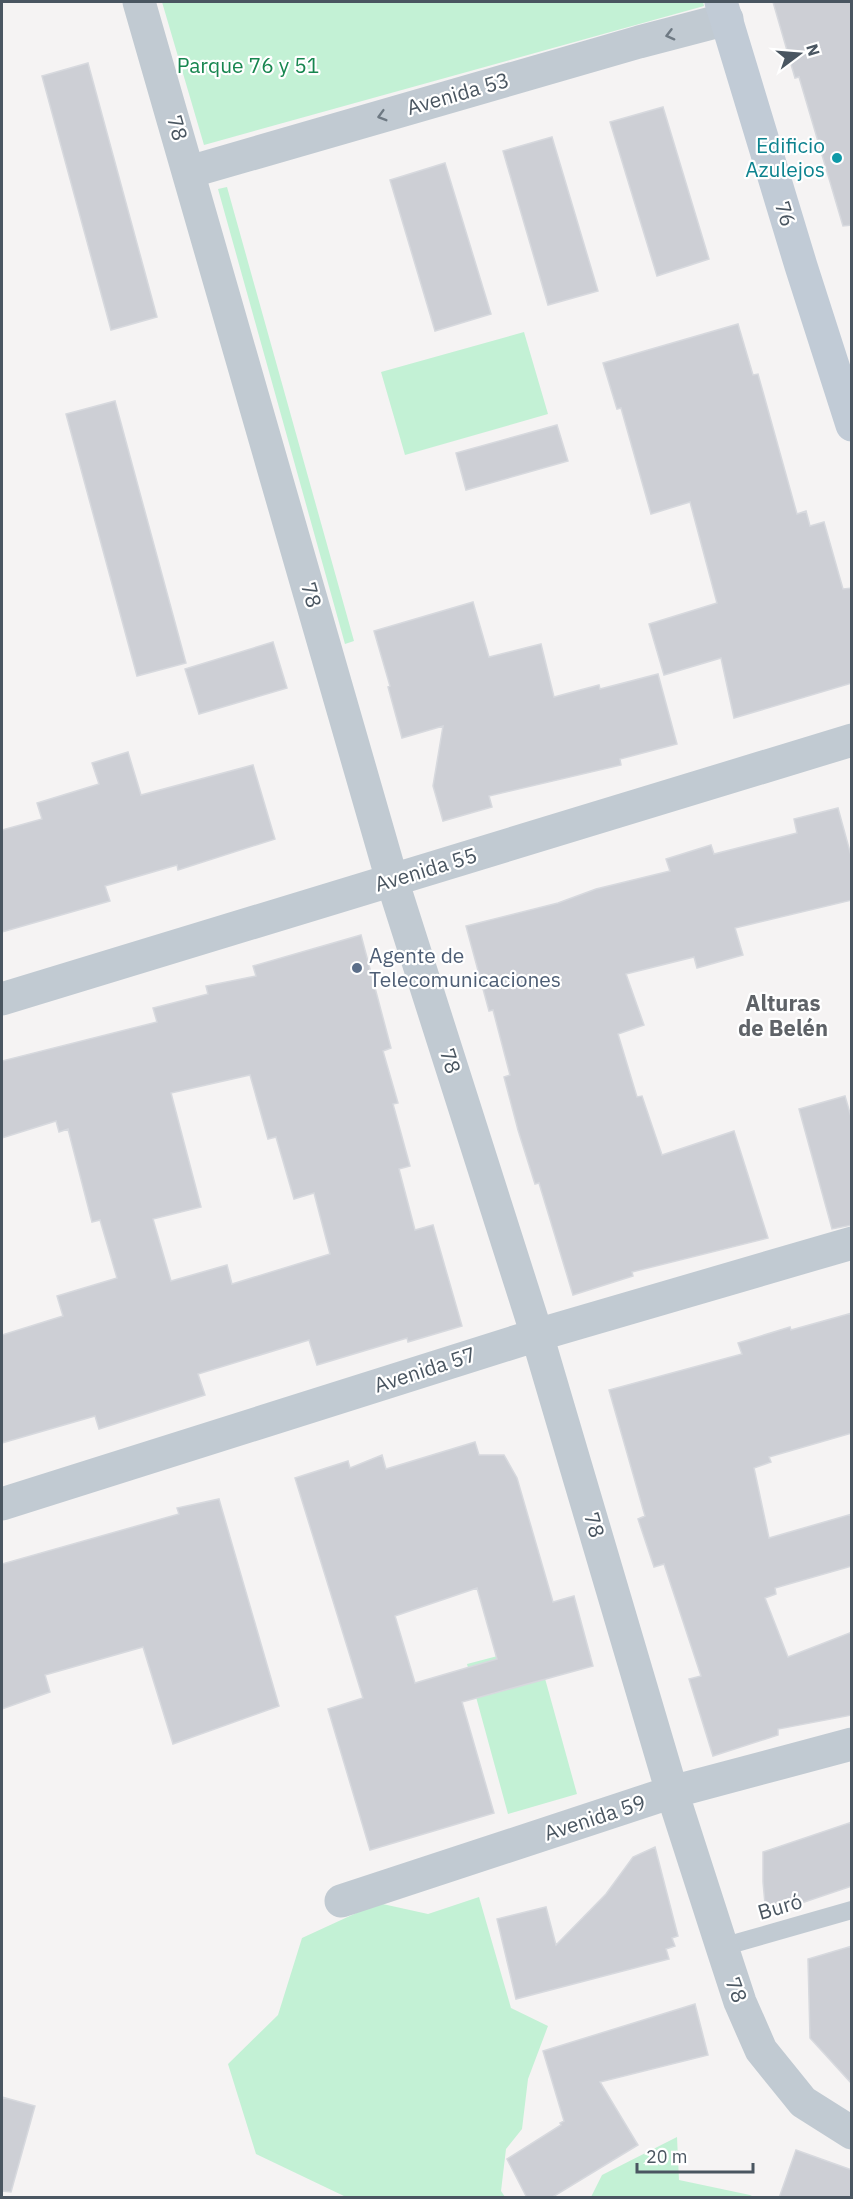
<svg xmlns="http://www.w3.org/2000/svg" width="853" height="2199" viewBox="0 0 853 2199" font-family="'IBM Plex Sans',sans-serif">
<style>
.green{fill:#c3f1d5}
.building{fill:#cdcfd5;stroke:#d7d9de;stroke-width:1.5;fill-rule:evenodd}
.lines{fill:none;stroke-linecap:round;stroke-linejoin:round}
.lane{stroke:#c1cad2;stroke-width:18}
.street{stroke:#c1cad2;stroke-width:33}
.secondary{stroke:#c1cbd6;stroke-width:33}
.oneway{stroke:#6e7983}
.culture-dot{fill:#0f9aa8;stroke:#fff;stroke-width:2}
.service-dot{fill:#5c6f8a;stroke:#fff;stroke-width:2}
.labels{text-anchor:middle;stroke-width:4.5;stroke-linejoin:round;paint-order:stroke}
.park-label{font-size:21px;fill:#17864f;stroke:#fff}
.street-label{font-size:21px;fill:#4a5661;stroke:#fff}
.culture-label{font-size:21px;fill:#0d838f;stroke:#fff;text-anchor:end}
.service-label{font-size:21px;fill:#4e5e75;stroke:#fff;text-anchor:start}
.neighbourhood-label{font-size:22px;font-weight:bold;fill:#5f6368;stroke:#fff}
</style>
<rect width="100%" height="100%" fill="#f5f3f3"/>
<path class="green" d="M 162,2 L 703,2 L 704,6 L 204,145 Z
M 227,187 L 354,641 L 345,644 L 218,189 Z
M 524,332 L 548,414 L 405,455 L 381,372 Z
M 536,1646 L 577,1794 L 508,1814 L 467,1664 Z
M 479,1897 L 511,2008 L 548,2026 L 528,2079 L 522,2129 L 506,2149 L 501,2191 L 505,2197 L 346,2197 L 256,2154 L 228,2064 L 278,2015 L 302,1938 L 378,1903 L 428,1914 Z
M 677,2137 L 679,2180 L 750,2195 L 754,2197 L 591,2197 L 602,2175 Z"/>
<path class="building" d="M 773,2 L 852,2 L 852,225 L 843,226 L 799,77 L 795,78 Z
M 88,63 L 157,317 L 111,330 L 42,76 Z
M 663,107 L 709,259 L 657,276 L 610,122 Z
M 552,137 L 598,291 L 548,305 L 503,151 Z
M 445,163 L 491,314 L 435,331 L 390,180 Z
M 738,324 L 753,375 L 758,374 L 797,514 L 806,511 L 810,526 L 824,522 L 843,589 L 852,588 L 852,683 L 734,718 L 721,658 L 664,675 L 649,624 L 717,603 L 690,502 L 651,514 L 621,408 L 617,409 L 603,363 Z
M 115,401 L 186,663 L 137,676 L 66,414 Z
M 557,425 L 568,461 L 466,490 L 456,453 Z
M 473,602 L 489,657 L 541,644 L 554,697 L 599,685 L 600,689 L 658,674 L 677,744 L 620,759 L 621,765 L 489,796 L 492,807 L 443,821 L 433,786 L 443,726 L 402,738 L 388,687 L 390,686 L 374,631 Z
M 273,642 L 287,688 L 199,714 L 185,669 Z
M 128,752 L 141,795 L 253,765 L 275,839 L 178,870 L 177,865 L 105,886 L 110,901 L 2,932 L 2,830 L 42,819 L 37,803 L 99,784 L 92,763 Z
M 838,808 L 852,859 L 852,900 L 735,928 L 743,955 L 697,968 L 694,957 L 626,974 L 644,1025 L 618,1034 L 637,1097 L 642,1096 L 662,1155 L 734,1131 L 768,1238 L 632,1272 L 633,1276 L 573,1295 L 539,1183 L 535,1184 L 518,1130 L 504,1077 L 510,1075 L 493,1010 L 489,1011 L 466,926 L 558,903 L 596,889 L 670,871 L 666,859 L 711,845 L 714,854 L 797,833 L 794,819 Z
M 361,935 L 391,1048 L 383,1051 L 398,1103 L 393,1104 L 410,1166 L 399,1169 L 415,1230 L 433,1225 L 462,1326 L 408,1342 L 407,1338 L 317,1365 L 309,1340 L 198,1374 L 205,1395 L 99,1429 L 95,1416 L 2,1443 L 2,1335 L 63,1316 L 57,1296 L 117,1278 L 100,1220 L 92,1222 L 68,1129 L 59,1132 L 56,1121 L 2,1138 L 2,1061 L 157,1022 L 153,1008 L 208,994 L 206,986 L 256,976 L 253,966 ZM 250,1075 L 268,1139 L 276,1137 L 294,1199 L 314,1193 L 330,1254 L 232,1284 L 227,1265 L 171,1281 L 153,1219 L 201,1207 L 171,1093 Z
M 845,1096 L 852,1120 L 852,1225 L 832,1229 L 799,1109 Z
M 852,1313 L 852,1433 L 769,1457 L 771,1462 L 754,1468 L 769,1538 L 852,1514 L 852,1566 L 775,1588 L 776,1594 L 765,1598 L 788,1657 L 852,1632 L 852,1715 L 778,1729 L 778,1735 L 713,1756 L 689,1679 L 701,1676 L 664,1564 L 654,1567 L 638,1519 L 645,1516 L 609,1390 L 742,1354 L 738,1343 L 790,1327 L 791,1330 Z
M 475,1442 L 479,1455 L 504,1455 L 517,1478 L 553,1602 L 574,1596 L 593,1666 L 462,1702 L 494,1813 L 370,1850 L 328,1709 L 363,1698 L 295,1478 L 348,1461 L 350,1468 L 382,1455 L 386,1469 ZM 477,1588 L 497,1659 L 415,1683 L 395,1616 Z
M 219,1499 L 279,1706 L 173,1744 L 143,1647 L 45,1675 L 50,1692 L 2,1709 L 2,1564 L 179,1514 L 177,1508 Z
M 852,1822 L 852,1886 L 766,1915 L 763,1882 L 763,1852 Z
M 655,1847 L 678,1936 L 672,1938 L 675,1946 L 666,1949 L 669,1959 L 516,1999 L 497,1919 L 546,1907 L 556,1945 L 606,1894 L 633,1857 Z
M 852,1946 L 852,2084 L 810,2038 L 808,1959 Z
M 695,2004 L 708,2055 L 600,2082 L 638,2145 L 551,2198 L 527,2198 L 507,2159 L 561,2125 L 560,2123 L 564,2121 L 543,2051 Z
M 2,2097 L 35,2106 L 11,2192 L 2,2191 Z
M 796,2150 L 852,2170 L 852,2198 L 779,2198 Z"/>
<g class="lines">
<path class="lane" d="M 722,1947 L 852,1910"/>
<path class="street" d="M 139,2 L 392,880 L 537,1335 L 672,1792 L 722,1947 L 740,2002 L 761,2050 L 803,2102 L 852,2133
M 189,172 L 639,42 L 727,19
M 2,999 L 852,740
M 2,1504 L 537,1335 L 852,1243
M 341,1901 L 672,1792 L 852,1744"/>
<path class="secondary" d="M 721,2 L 801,266 L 852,425"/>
</g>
<defs><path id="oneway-chevron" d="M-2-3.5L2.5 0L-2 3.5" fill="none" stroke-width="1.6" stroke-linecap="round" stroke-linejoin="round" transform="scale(1.5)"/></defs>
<g class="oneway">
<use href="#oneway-chevron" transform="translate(670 35) rotate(165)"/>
<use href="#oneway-chevron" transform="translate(382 116) rotate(164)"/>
</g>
<circle class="culture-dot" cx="837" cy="158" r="6"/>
<circle class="service-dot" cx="357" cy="968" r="6"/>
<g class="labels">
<g class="park-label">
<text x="248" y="73">Parque 76 y 51</text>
</g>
<g class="street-label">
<text transform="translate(458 94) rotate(-16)" y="7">Avenida 53</text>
<text transform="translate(177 128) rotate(74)" y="7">78</text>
<text transform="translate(785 214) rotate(73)" y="7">76</text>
<text transform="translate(311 595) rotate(74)" y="7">78</text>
<text transform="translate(426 870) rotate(-17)" y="7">Avenida 55</text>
<text transform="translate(450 1061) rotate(72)" y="7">78</text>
<text transform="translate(425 1370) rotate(-18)" y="7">Avenida 57</text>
<text transform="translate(594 1525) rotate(74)" y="7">78</text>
<text transform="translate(595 1818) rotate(-18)" y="7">Avenida 59</text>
<text transform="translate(780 1907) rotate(-16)" y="7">Buró</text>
<text transform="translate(736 1990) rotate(70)" y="7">78</text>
</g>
<g class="culture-label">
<text x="825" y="153">Edificio<tspan x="825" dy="24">Azulejos</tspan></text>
</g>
<g class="service-label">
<text x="369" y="963">Agente de<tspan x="369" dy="24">Telecomunicaciones</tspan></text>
</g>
<g class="neighbourhood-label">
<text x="783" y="1011">Alturas<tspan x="783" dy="25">de Belén</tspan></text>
</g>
</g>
<rect width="853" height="2199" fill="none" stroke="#4a5661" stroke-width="6"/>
<g transform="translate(799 54) rotate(74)" stroke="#ffffff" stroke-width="4.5" paint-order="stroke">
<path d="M0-4.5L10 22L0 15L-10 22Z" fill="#4a5661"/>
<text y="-9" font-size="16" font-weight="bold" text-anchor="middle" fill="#4a5661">N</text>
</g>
<path d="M637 2163v9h116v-9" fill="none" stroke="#4a5661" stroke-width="3"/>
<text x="646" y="2163" font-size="18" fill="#4a5661" stroke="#ffffff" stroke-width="4.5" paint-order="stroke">20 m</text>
</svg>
